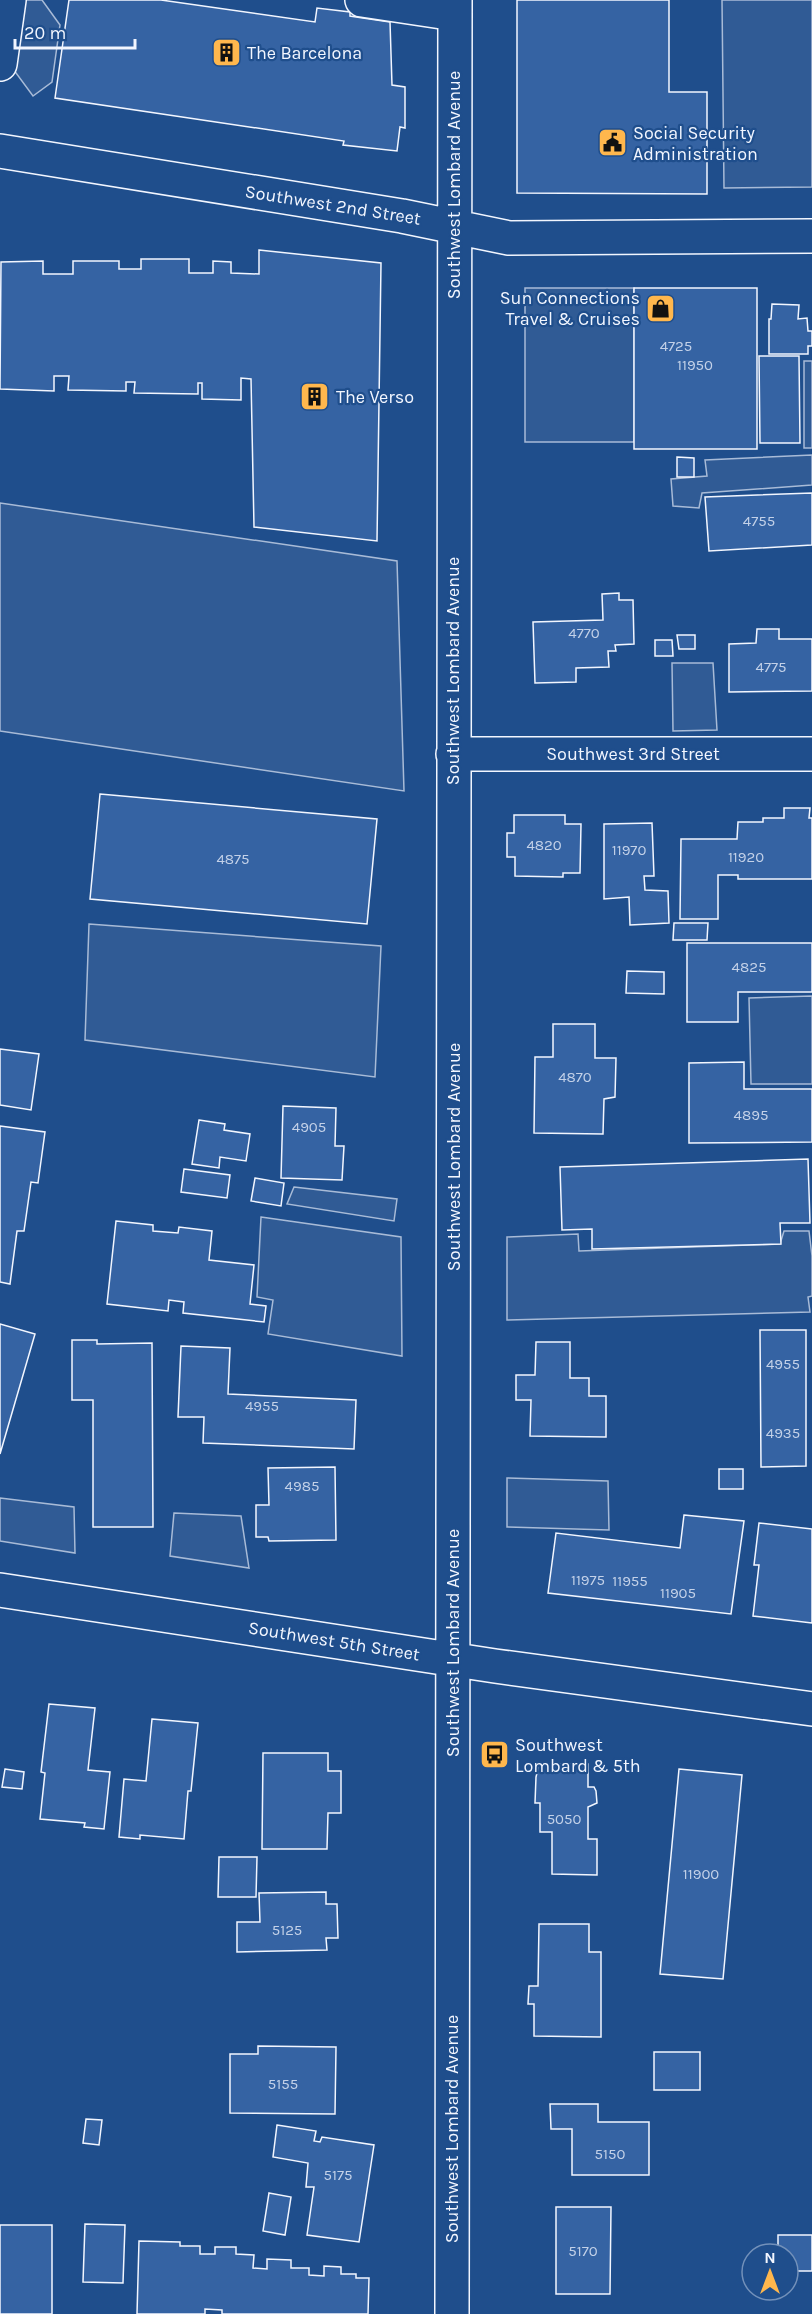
<svg xmlns="http://www.w3.org/2000/svg" width="812" height="2314" viewBox="0 0 812 2314" font-family="Karla,sans-serif">
<style>
.parking{fill:#305b95;stroke:#a8bbd7;stroke-width:1.5}
.building{fill:#3563a3;stroke:#f2f6ff;stroke-width:1.5}
.lines{fill:none;stroke-linecap:round;stroke-linejoin:round}
.minor-casing{stroke:#f2f6ff;stroke-width:36}
.minor{stroke:#1f4e8c;stroke-width:33}
.labels{text-anchor:middle;stroke-width:4.5;stroke-linejoin:round;paint-order:stroke}
.number-label{font-size:15px;fill:#c3d1e8}
.poi-label{font-size:18px;fill:#f2f6ff;stroke:#1f4e8c;text-anchor:start}
.street-label{font-size:18px;fill:#f2f6ff;stroke:#1f4e8c}
</style>
<rect width="100%" height="100%" fill="#1f4e8c"/>
<path class="parking" d="M 0,0 L 42,0 L 60,25 L 52,82 L 33,96 L 2,54 Z
M 722,0 L 812,0 L 812,187 L 724,188 Z
M 525,288 L 634,288 L 634,442 L 525,442 Z
M 804,361 L 812,361 L 812,448 L 804,448 Z
M 812,455 L 812,485 L 702,493 L 699,508 L 673,506 L 671,479 L 707,476 L 705,460 Z
M 0,503 L 397,561 L 404,791 L 0,731 Z
M 672,663 L 713,663 L 717,730 L 673,731 Z
M 89,924 L 381,946 L 375,1077 L 85,1040 Z
M 812,996 L 812,1084 L 751,1084 L 749,998 Z
M 294,1187 L 397,1199 L 394,1221 L 287,1204 Z
M 261,1217 L 401,1237 L 402,1356 L 268,1334 L 273,1300 L 257,1297 Z
M 784,1231 L 809,1231 L 812,1256 L 812,1296 L 808,1297 L 810,1312 L 507,1320 L 507,1237 L 578,1234 L 579,1251 L 780,1244 Z
M 507,1478 L 608,1481 L 609,1530 L 507,1527 Z
M 0,1498 L 74,1507 L 75,1553 L 0,1541 Z
M 174,1513 L 241,1516 L 249,1568 L 170,1556 Z"/>
<path class="building" d="M 69,0 L 161,0 L 315,22 L 317,8 L 350,12 L 350,16 L 390,22 L 392,85 L 405,87 L 405,128 L 400,127 L 397,151 L 343,145 L 344,141 L 55,98 Z
M 517,0 L 669,0 L 669,92 L 707,92 L 707,194 L 517,193 Z
M 259,250 L 381,263 L 377,541 L 254,527 L 251,379 L 241,378 L 241,400 L 202,399 L 202,383 L 198,383 L 198,394 L 134,393 L 135,382 L 126,382 L 126,391 L 68,390 L 69,376 L 54,376 L 54,391 L 0,389 L 1,262 L 43,261 L 43,274 L 73,274 L 73,261 L 119,261 L 119,269 L 141,269 L 141,259 L 189,259 L 189,273 L 213,273 L 213,261 L 231,262 L 231,273 L 259,274 Z
M 634,288 L 757,288 L 757,449 L 634,449 Z
M 772,304 L 799,305 L 798,319 L 807,318 L 808,331 L 812,331 L 812,346 L 808,346 L 808,354 L 769,354 L 769,319 L 771,319 Z
M 759,356 L 799,356 L 800,443 L 760,443 Z
M 677,457 L 694,458 L 694,477 L 677,477 Z
M 812,493 L 812,545 L 709,551 L 705,497 Z
M 619,593 L 619,600 L 633,600 L 634,644 L 615,645 L 616,651 L 608,651 L 609,667 L 576,668 L 576,682 L 535,683 L 533,622 L 603,620 L 602,594 Z
M 757,629 L 779,629 L 779,639 L 812,639 L 812,691 L 729,692 L 729,644 L 756,643 Z
M 677,635 L 695,635 L 695,649 L 679,649 Z
M 655,640 L 672,640 L 673,656 L 655,656 Z
M 100,794 L 377,819 L 367,924 L 90,899 Z
M 784,808 L 810,808 L 809,818 L 812,818 L 812,879 L 738,879 L 738,875 L 718,875 L 718,919 L 680,919 L 681,839 L 737,839 L 738,822 L 763,822 L 763,818 L 784,818 Z
M 514,815 L 565,815 L 565,824 L 581,824 L 580,873 L 563,873 L 563,877 L 515,876 L 515,857 L 507,857 L 507,833 L 514,833 Z
M 652,823 L 654,876 L 644,876 L 645,890 L 668,891 L 669,923 L 630,925 L 629,897 L 604,899 L 604,824 Z
M 674,923 L 708,923 L 707,940 L 673,940 Z
M 687,943 L 812,943 L 812,992 L 738,992 L 738,1022 L 687,1022 Z
M 627,971 L 664,972 L 664,994 L 626,993 Z
M 553,1024 L 595,1024 L 595,1058 L 616,1058 L 615,1097 L 604,1099 L 603,1134 L 534,1133 L 535,1057 L 553,1057 Z
M 0,1049 L 39,1054 L 31,1110 L 0,1105 Z
M 744,1062 L 744,1089 L 812,1089 L 812,1142 L 689,1143 L 689,1063 Z
M 283,1106 L 336,1108 L 335,1146 L 344,1146 L 342,1180 L 281,1178 Z
M 199,1120 L 225,1124 L 224,1130 L 250,1134 L 246,1161 L 220,1157 L 219,1168 L 192,1164 Z
M 0,1126 L 45,1132 L 38,1183 L 31,1182 L 24,1231 L 17,1231 L 10,1284 L 0,1282 Z
M 808,1159 L 810,1223 L 780,1223 L 781,1244 L 592,1249 L 592,1229 L 562,1230 L 560,1167 Z
M 184,1169 L 230,1175 L 227,1198 L 181,1192 Z
M 255,1178 L 284,1183 L 281,1206 L 251,1201 Z
M 116,1221 L 153,1225 L 153,1231 L 178,1233 L 179,1227 L 212,1231 L 209,1260 L 254,1265 L 250,1304 L 266,1306 L 264,1322 L 183,1313 L 184,1302 L 169,1300 L 168,1311 L 107,1304 Z
M 0,1324 L 35,1334 L 0,1454 Z
M 760,1330 L 806,1330 L 806,1466 L 761,1467 Z
M 72,1340 L 97,1340 L 97,1344 L 152,1343 L 153,1527 L 93,1527 L 93,1400 L 72,1400 Z
M 536,1342 L 570,1342 L 570,1378 L 589,1378 L 589,1396 L 606,1396 L 606,1437 L 530,1436 L 531,1400 L 516,1400 L 516,1375 L 535,1375 Z
M 181,1346 L 230,1348 L 228,1394 L 356,1400 L 354,1449 L 203,1443 L 204,1417 L 178,1417 Z
M 335,1467 L 336,1540 L 269,1541 L 268,1537 L 256,1537 L 256,1505 L 269,1505 L 268,1468 Z
M 719,1469 L 743,1469 L 743,1489 L 719,1489 Z
M 684,1515 L 744,1521 L 731,1614 L 548,1593 L 556,1533 L 680,1548 Z
M 759,1523 L 812,1529 L 812,1623 L 753,1616 L 759,1565 L 754,1565 Z
M 49,1704 L 95,1708 L 88,1770 L 110,1772 L 104,1829 L 84,1827 L 85,1823 L 40,1819 L 45,1773 L 41,1772 Z
M 152,1719 L 198,1723 L 191,1791 L 188,1791 L 184,1839 L 140,1835 L 140,1839 L 119,1837 L 124,1779 L 146,1781 Z
M 263,1753 L 328,1753 L 328,1771 L 341,1771 L 341,1813 L 328,1813 L 327,1849 L 262,1849 Z
M 539,1764 L 588,1764 L 588,1787 L 594,1787 L 596,1791 L 597,1803 L 588,1807 L 588,1839 L 597,1839 L 597,1875 L 552,1874 L 552,1832 L 540,1832 L 540,1803 L 535,1803 L 536,1777 Z
M 5,1769 L 24,1772 L 22,1789 L 2,1787 Z
M 679,1769 L 742,1775 L 723,1979 L 660,1974 Z
M 219,1857 L 257,1857 L 256,1897 L 218,1897 Z
M 326,1892 L 326,1904 L 337,1904 L 338,1938 L 326,1938 L 327,1950 L 237,1952 L 237,1922 L 260,1922 L 259,1893 Z
M 539,1924 L 589,1924 L 589,1952 L 601,1952 L 601,2037 L 534,2036 L 534,2004 L 528,2004 L 529,1986 L 538,1986 Z
M 258,2046 L 336,2047 L 335,2114 L 230,2113 L 230,2054 L 258,2054 Z
M 654,2052 L 700,2052 L 700,2090 L 654,2090 Z
M 550,2104 L 598,2104 L 598,2122 L 649,2122 L 649,2175 L 572,2175 L 572,2129 L 551,2129 Z
M 86,2119 L 102,2120 L 99,2145 L 83,2143 Z
M 277,2125 L 316,2131 L 314,2141 L 320,2142 L 322,2137 L 374,2145 L 359,2242 L 307,2235 L 314,2187 L 306,2187 L 308,2163 L 273,2157 Z
M 269,2193 L 291,2197 L 285,2235 L 263,2231 Z
M 556,2207 L 611,2207 L 610,2294 L 556,2294 Z
M 85,2224 L 125,2225 L 123,2283 L 83,2282 Z
M 0,2225 L 52,2225 L 52,2314 L 0,2314 Z
M 778,2235 L 812,2235 L 812,2271 L 788,2271 L 788,2254 L 778,2254 Z
M 139,2241 L 180,2242 L 180,2246 L 200,2246 L 200,2254 L 215,2254 L 215,2247 L 236,2247 L 236,2254 L 254,2255 L 253,2268 L 267,2269 L 267,2259 L 291,2260 L 291,2268 L 309,2268 L 309,2275 L 324,2276 L 324,2266 L 341,2267 L 341,2274 L 356,2274 L 356,2278 L 369,2278 L 368,2314 L 222,2314 L 222,2310 L 205,2309 L 205,2314 L 137,2314 Z"/>
<g class="lines">
<defs>
<path id="minor" d="M 362,0 L 455,14
M 0,64 L 9,0
M 0,151 L 402,216 L 509,238 L 812,236
M 453,754 L 812,754
M 0,1590 L 495,1666 L 812,1709
M 452,2314 L 455,0"/>
</defs>
<use href="#minor" class="minor-casing"/>
<use href="#minor" class="minor"/>
</g>
<defs>
<symbol id="building-square" viewBox="-11 -11 22 22"><rect x="-9" y="-9" width="18" height="18" rx="4" fill="#ffb74d" stroke="#1f4e8c"/><path d="M-4-6H4V6H1V3H-1V6H-4ZM-2.5-4.3h1.7v1.8h-1.7ZM.8-4.3h1.7v1.8H.8ZM-2.5-1h1.7V.8h-1.7ZM.8-1h1.7V.8H.8Z" fill="#111"/></symbol>
<symbol id="civic-square" viewBox="-11 -11 22 22"><rect x="-9" y="-9" width="18" height="18" rx="4" fill="#ffb74d" stroke="#1f4e8c"/><path d="M-.6-6.5H3V-4.5H.6V-3L4-1V1h2V6H-6V1h2V-1L-.6-3ZM-1.2 2.5V6h2.4V2.5Z" fill="#111"/></symbol>
<symbol id="shop-square" viewBox="-11 -11 22 22"><rect x="-9" y="-9" width="18" height="18" rx="4" fill="#ffb74d" stroke="#1f4e8c"/><path d="M-5-2.5h2.3a2.7 3.5 0 0 1 5.4 0H5L5.5 6h-11ZM-1.5-2.5h3a1.5 2.3 0 0 0-3 0Z" fill="#111"/></symbol>
<symbol id="bus-square" viewBox="-11 -11 22 22"><rect x="-9" y="-9" width="18" height="18" rx="4" fill="#ffb74d" stroke="#1f4e8c"/><path d="M-5-6H5V4H4V6H2V4H-2V6H-4V4H-5ZM-3.5-4V0h7V-4ZM-3.5 1.2v1.5H-2V1.2ZM2 1.2v1.5H3.5V1.2Z" fill="#111"/></symbol>
</defs>
<g fill-rule="evenodd">
<use href="#building-square" x="210" y="36" width="33" height="33"/>
<use href="#civic-square" x="596" y="126" width="33" height="33"/>
<use href="#shop-square" x="644" y="292" width="33" height="33"/>
<use href="#building-square" x="298" y="380" width="33" height="33"/>
<use href="#bus-square" x="478" y="1738" width="33" height="33"/>
</g>
<g class="labels">
<g class="number-label">
<text x="676" y="351">4725</text>
<text x="695" y="370">11950</text>
<text x="759" y="526">4755</text>
<text x="584" y="638">4770</text>
<text x="771" y="672">4775</text>
<text x="544" y="850">4820</text>
<text x="629" y="855">11970</text>
<text x="746" y="862">11920</text>
<text x="233" y="864">4875</text>
<text x="749" y="972">4825</text>
<text x="575" y="1082">4870</text>
<text x="751" y="1120">4895</text>
<text x="309" y="1132">4905</text>
<text x="783" y="1369">4955</text>
<text x="262" y="1411">4955</text>
<text x="783" y="1438">4935</text>
<text x="302" y="1491">4985</text>
<text x="588" y="1585">11975</text>
<text x="630" y="1586">11955</text>
<text x="678" y="1598">11905</text>
<text x="564" y="1824">5050</text>
<text x="701" y="1879">11900</text>
<text x="287" y="1935">5125</text>
<text x="283" y="2089">5155</text>
<text x="610" y="2159">5150</text>
<text x="338" y="2180">5175</text>
<text x="583" y="2256">5170</text>
</g>
<g class="poi-label">
<text x="247" y="59">The Barcelona</text>
<text x="633" y="139">Social Security<tspan x="633" dy="21">Administration</tspan></text>
<text x="640" y="304" text-anchor="end">Sun Connections<tspan x="640" dy="21">Travel &amp; Cruises</tspan></text>
<text x="336" y="403">The Verso</text>
<text x="515" y="1751">Southwest<tspan x="515" dy="21">Lombard &amp; 5th</tspan></text>
</g>
<g class="street-label">
<text transform="translate(454 185) rotate(-90)" y="6">Southwest Lombard Avenue</text>
<text transform="translate(333 205) rotate(9)" y="6">Southwest 2nd Street</text>
<text transform="translate(453 671) rotate(-90)" y="6">Southwest Lombard Avenue</text>
<text x="633" y="760">Southwest 3rd Street</text>
<text transform="translate(454 1157) rotate(-90)" y="6">Southwest Lombard Avenue</text>
<text transform="translate(334 1641) rotate(9)" y="6">Southwest 5th Street</text>
<text transform="translate(453 1643) rotate(-90)" y="6">Southwest Lombard Avenue</text>
<text transform="translate(452 2129) rotate(-90)" y="6">Southwest Lombard Avenue</text>
</g>
</g>
<g transform="translate(770 2272)"><circle r="28" fill="#1f4e8c" stroke="#7391ba" stroke-width="1.5"/>
<path d="M0-4.5L10 22L0 15L-10 22Z" fill="#ffb74d"/>
<text y="-9" font-size="16" font-weight="bold" text-anchor="middle" fill="#f2f6ff">N</text>
</g>
<path d="M15 39v9h120v-9" fill="none" stroke="#f2f6ff" stroke-width="3"/>
<text x="24" y="39" font-size="18" fill="#f2f6ff" stroke="#1f4e8c" stroke-width="4.5" paint-order="stroke">20 m</text>
</svg>
